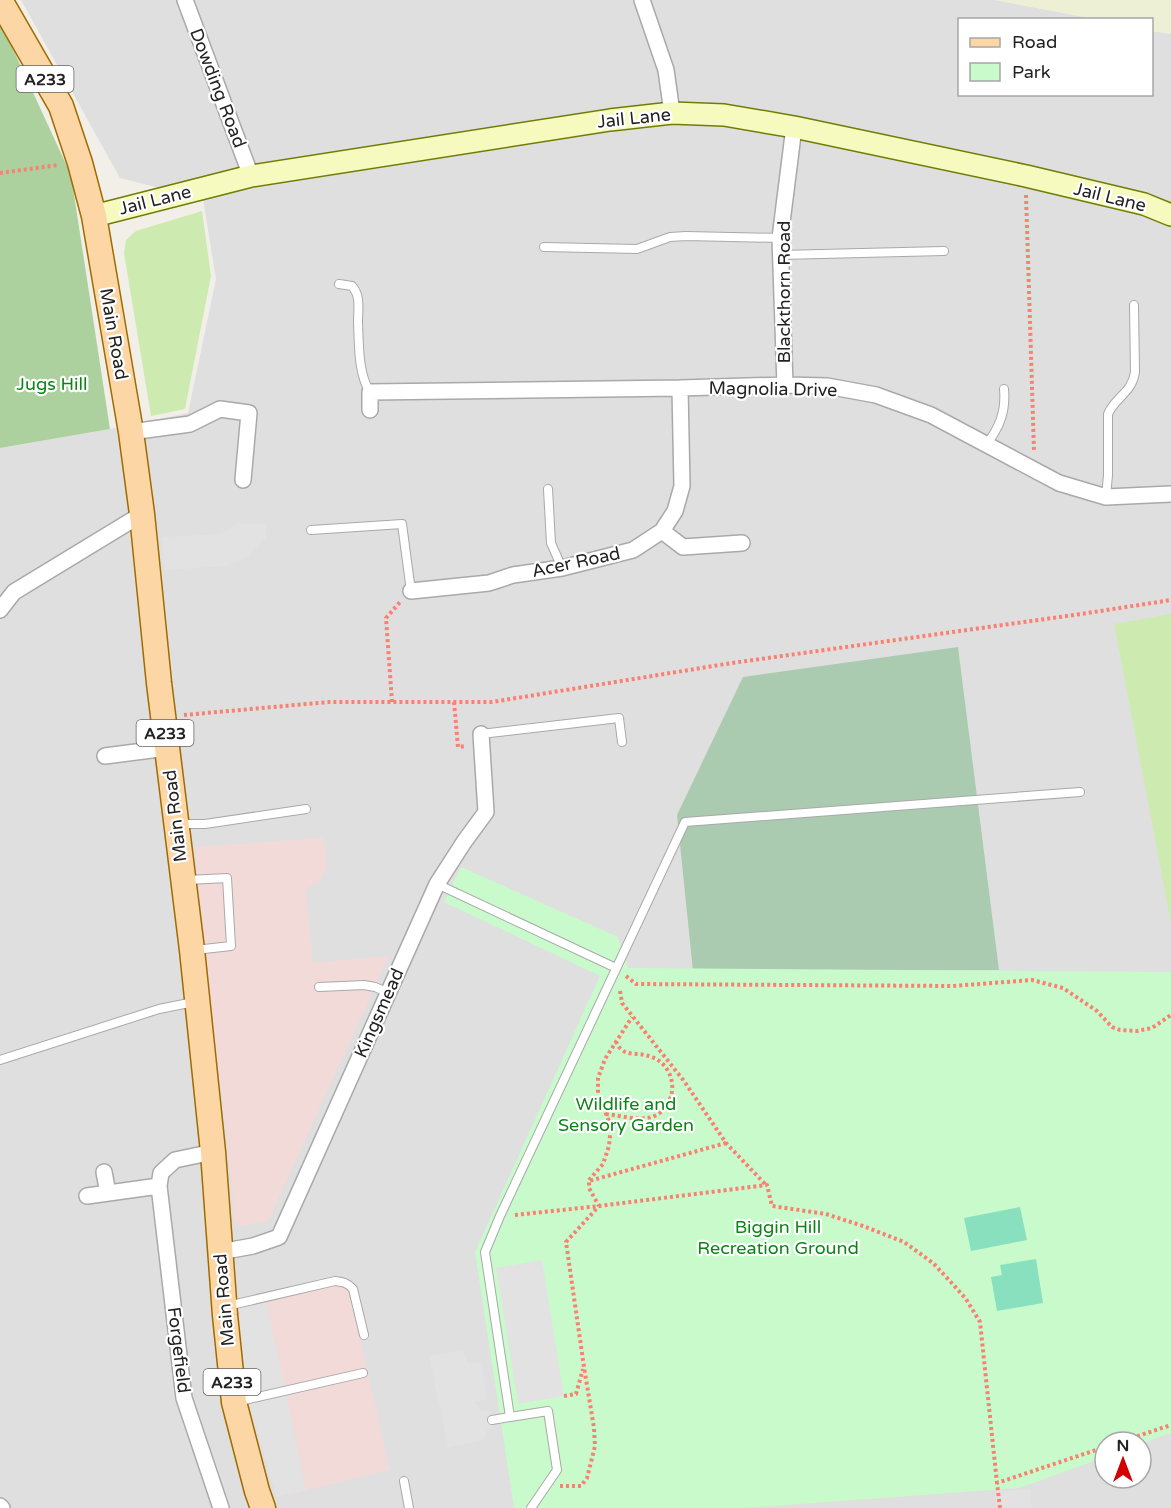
<svg xmlns="http://www.w3.org/2000/svg" width="1171" height="1508" viewBox="0 0 1171 1508" font-family="'Varela Round',sans-serif">
<style>
.residential{fill:#e0dfdf;fill-rule:evenodd}
.commercial{fill:#f2dad9}
.farmland{fill:#eef0d5}
.grass{fill:#cdebb0}
.forest{fill:#add19e}
.cemetery{fill:#aacbaf}
.park{fill:#c8facc}
.pitch{fill:#88e0be}
.parking{fill:#e2e2e2}
.lines{fill:none;stroke-linecap:round;stroke-linejoin:round}
.lane-casing{stroke:#a9a9a9;stroke-width:10}
.street-casing{stroke:#a9a9a9;stroke-width:18}
.secondary-casing{stroke:#707d05;stroke-width:24}
.primary-casing{stroke:#a06b00;stroke-width:27}
.path{stroke:#fa8072;stroke-width:4;stroke-dasharray:3 3;stroke-linecap:butt}
.lane{stroke:#fff;stroke-width:8}
.street{stroke:#fff;stroke-width:15}
.secondary{stroke:#f7fabf;stroke-width:21}
.primary{stroke:#fcd6a4;stroke-width:24}
.labels{text-anchor:middle;stroke-width:4.5;stroke-linejoin:round;paint-order:stroke}
.shield{fill:#fff;stroke:#646464;stroke-width:1.5}
.shield-label{font-size:16px;font-weight:bold;fill:#222}
.street-label{font-size:18px;fill:#222;stroke:#fff}
.park-label{font-size:18px;fill:#0c8416;stroke:#fff}
</style>
<rect width="100%" height="100%" fill="#f2efe9"/>
<path class="residential" d="M 21,0 L 995,0 L 1095,19 L 960,20 L 960,94 L 1152,94 L 1152,31 L 1171,34 L 1171,1508 L 0,1508 L 0,448 L 110,429 L 188,413 L 216,279 L 203,199 L 120,178 ZM 1105,1442 L 1141,1442 L 1141,1478 L 1105,1478 Z"/>
<path class="commercial" d="M 323,838 L 327,868 L 319,883 L 310,884 L 306,892 L 313,963 L 389,956 L 268,1221 L 240,1226 L 233,1220 L 233,1200 L 223,1106 L 212,1026 L 195,847 Z
M 346,1278 L 390,1470 L 277,1497 L 250,1407 L 234,1300 Z"/>
<path class="farmland" d="M 995,0 L 1171,0 L 1171,34 L 1152,31 L 1152,20 L 1095,19 Z"/>
<path class="grass" d="M 202,211 L 211,276 L 185,409 L 151,416 L 124,253 L 126,240 L 136,231 Z
M 1171,614 L 1171,923 L 1114,624 Z"/>
<path class="forest" d="M 0,21 L 71,175 L 110,429 L 0,448 Z"/>
<path class="cemetery" d="M 958,647 L 999,970 L 693,971 L 677,815 L 743,677 Z"/>
<path class="park" d="M 461,867 L 618,937 L 628,968 L 1171,972 L 1171,1434 L 1167,1434 L 1141,1444 L 1141,1442 L 1105,1442 L 1105,1457 L 1019,1488 L 744,1508 L 514,1508 L 475,1252 L 600,976 L 444,902 Z"/>
<path class="pitch" d="M 1020,1207 L 1027,1240 L 971,1251 L 964,1218 Z
M 1036,1259 L 1043,1303 L 997,1311 L 991,1277 L 1002,1275 L 1000,1265 Z"/>
<path class="parking" d="M 238,523 L 266,524 L 266,539 L 245,559 L 225,566 L 164,570 L 163,537 L 220,534 Z
M 542,1260 L 564,1396 L 518,1404 L 496,1268 Z
M 265,1294 L 306,1490 L 277,1497 L 250,1407 L 234,1300 Z
M 463,1350 L 467,1363 L 481,1362 L 488,1399 L 474,1402 L 480,1410 L 491,1411 L 493,1427 L 487,1430 L 483,1440 L 448,1448 L 429,1356 Z
M 1030,1489 L 1032,1508 L 997,1508 L 995,1492 Z"/>
<g class="lines">
<defs>
<path id="lane" d="M 544,247 L 637,249 L 670,237 L 686,236 L 780,238
M 780,255 L 944,251
M 339,284 L 352,286 C 361,296 358,309 358,322 C 359,344 358,374 370,392
M 986,445 C 1000,427 1006,411 1004,389
M 548,489 L 551,543 L 562,568
M 1106,497 L 1108,475 L 1108,414 C 1116,396 1132,393 1135,372 L 1134,305
M 311,530 L 402,524 L 411,591
M 481,734 L 619,718 L 622,742
M 181,824 L 205,824 L 306,809
M 187,880 L 227,878 L 231,946 L 195,950
M 437,884 L 616,968
M 319,987 L 364,985 L 375,987 L 389,993
M 0,1060 L 159,1009 L 194,1002
M 227,1306 L 335,1281 C 343,1282 348,1283 353,1289 L 364,1335
M 236,1402 L 363,1373
M 492,1420 L 510,1417
M 404,1481 L 409,1508
M 531,1508 L 557,1470 L 548,1411 L 510,1417 L 485,1252 L 500,1216 L 685,822 L 1080,792"/>
<path id="street" d="M 185,0 L 251,176
M 642,0 L 666,70 L 672,113
M 785,385 L 780,238 L 794,127
M 370,410 L 370,392 L 680,388 L 785,385 L 827,386 L 876,395 L 931,415 L 1059,483 L 1106,497 L 1171,494
M 131,432 L 190,424 L 220,409 L 249,413 L 243,480
M 662,531 L 683,547 L 742,543
M 411,591 L 489,583 L 513,575 L 562,568 L 633,550 L 662,531 L 675,511 L 682,486 L 680,388
M 0,610 L 14,592 L 142,514
M 105,756 L 167,748
M 213,1152 L 175,1160 L 161,1173 L 159,1186 L 184,1398 L 221,1508
M 104,1172 L 108,1193
M 87,1196 L 159,1186
M 220,1252 L 253,1246 L 279,1237 L 437,884 L 464,842 L 486,812 L 481,734
M 0,1506 L 2,1508"/>
<path id="secondary" d="M 94,216 L 251,176 L 610,120 L 672,113 L 724,115 L 794,127 L 1026,176 L 1144,204 L 1171,215"/>
<path id="primary" d="M 0,0 L 61,106 L 80,163 L 94,216 L 131,432 L 142,514 L 159,683 L 192,950 L 213,1152 L 225,1315 L 234,1402 L 257,1491 L 263,1508"/>
</defs>
<use href="#lane" class="lane-casing"/>
<use href="#street" class="street-casing"/>
<use href="#secondary" class="secondary-casing"/>
<use href="#primary" class="primary-casing"/>
<path class="path" d="M 0,173 L 58,165
M 1026,195 L 1034,451
M 392,702 L 386,618 L 401,601
M 454,702 L 458,747 L 466,746
M 184,715 L 329,702 L 492,702 L 732,663 L 1081,614 L 1171,600
M 626,976 L 636,984 L 953,986 L 1032,980 L 1063,988 L 1097,1011 L 1112,1027 L 1120,1030 L 1137,1031 L 1152,1028 L 1171,1015
M 620,991 L 622,1003 L 684,1081 L 726,1143 L 766,1185
M 606,1114 C 627,1116 653,1127 667,1105 C 671,1098 673,1091 672,1083 C 670,1068 659,1057 644,1055 C 637,1053 628,1055 622,1050 C 619,1048 618,1045 616,1042
M 589,1180 L 603,1164 L 609,1146 L 611,1126 L 598,1094 L 598,1078 L 605,1059 L 632,1017
M 515,1215 L 599,1206 L 767,1185 L 772,1206 L 826,1214 L 863,1226 L 904,1242 L 933,1263 L 949,1280 L 966,1299 L 980,1322 L 997,1483
M 564,1396 L 576,1394 L 583,1369
M 1120,1442 L 1171,1425
M 560,1486 L 581,1486 L 587,1478 L 595,1446 L 594,1428 L 584,1367 L 566,1242 L 599,1206 L 589,1188 L 589,1181 L 726,1143
M 1000,1508 L 997,1483 L 1105,1447"/>
<use href="#lane" class="lane"/>
<use href="#street" class="street"/>
<use href="#secondary" class="secondary"/>
<use href="#primary" class="primary"/>
</g>
<g class="labels">
<g class="shield">
<rect x="16.5" y="66" width="57" height="26" rx="4.5"/>
<rect x="136.5" y="720" width="57" height="26" rx="4.5"/>
<rect x="203.5" y="1369" width="57" height="26" rx="4.5"/>
</g>
<g class="shield-label">
<text x="45" y="85">A233</text>
<text x="165" y="739">A233</text>
<text x="232" y="1388">A233</text>
</g>
<g class="street-label">
<text transform="translate(218 88) rotate(69)" y="6">Dowding Road</text>
<text transform="translate(634 118) rotate(-6)" y="6">Jail Lane</text>
<text transform="translate(1110 197) rotate(14)" y="6">Jail Lane</text>
<text transform="translate(155 200) rotate(-14)" y="6">Jail Lane</text>
<text transform="translate(784 292) rotate(-90)" y="6">Blackthorn Road</text>
<text transform="translate(114 334) rotate(80)" y="6">Main Road</text>
<text transform="translate(773 389) rotate(1)" y="6">Magnolia Drive</text>
<text transform="translate(576 562) rotate(-12)" y="6">Acer Road</text>
<text transform="translate(175 816) rotate(-97)" y="6">Main Road</text>
<text transform="translate(379 1013) rotate(-66)" y="6">Kingsmead</text>
<text transform="translate(224 1300) rotate(-95)" y="6">Main Road</text>
<text transform="translate(179 1350) rotate(83)" y="6">Forgefield</text>
</g>
<g class="park-label">
<text x="52" y="390">Jugs Hill</text>
<text x="626" y="1110">Wildlife and<tspan x="626" dy="21">Sensory Garden</tspan></text>
<text x="778" y="1233">Biggin Hill<tspan x="778" dy="21">Recreation Ground</tspan></text>
</g>
</g>
<rect x="958" y="18" width="195" height="78" fill="#ffffff" stroke="#a7a7a7" stroke-width="1.5"/>
<rect x="970" y="38" width="30" height="9" fill="#fcd6a4" stroke="#a7a7a7" stroke-width="1.5"/>
<text x="1012" y="48" font-size="18" fill="#222222">Road</text>
<rect x="970" y="63" width="30" height="18" fill="#c8facc" stroke="#a7a7a7" stroke-width="1.5"/>
<text x="1012" y="78" font-size="18" fill="#222222">Park</text>
<g transform="translate(1123 1460)"><circle r="28" fill="#ffffff" stroke="#a7a7a7" stroke-width="1.5"/>
<path d="M0-4.5L10 22L0 15L-10 22Z" fill="#d40000"/>
<text y="-9" font-size="16" font-weight="bold" text-anchor="middle" fill="#222222">N</text>
</g>
</svg>
